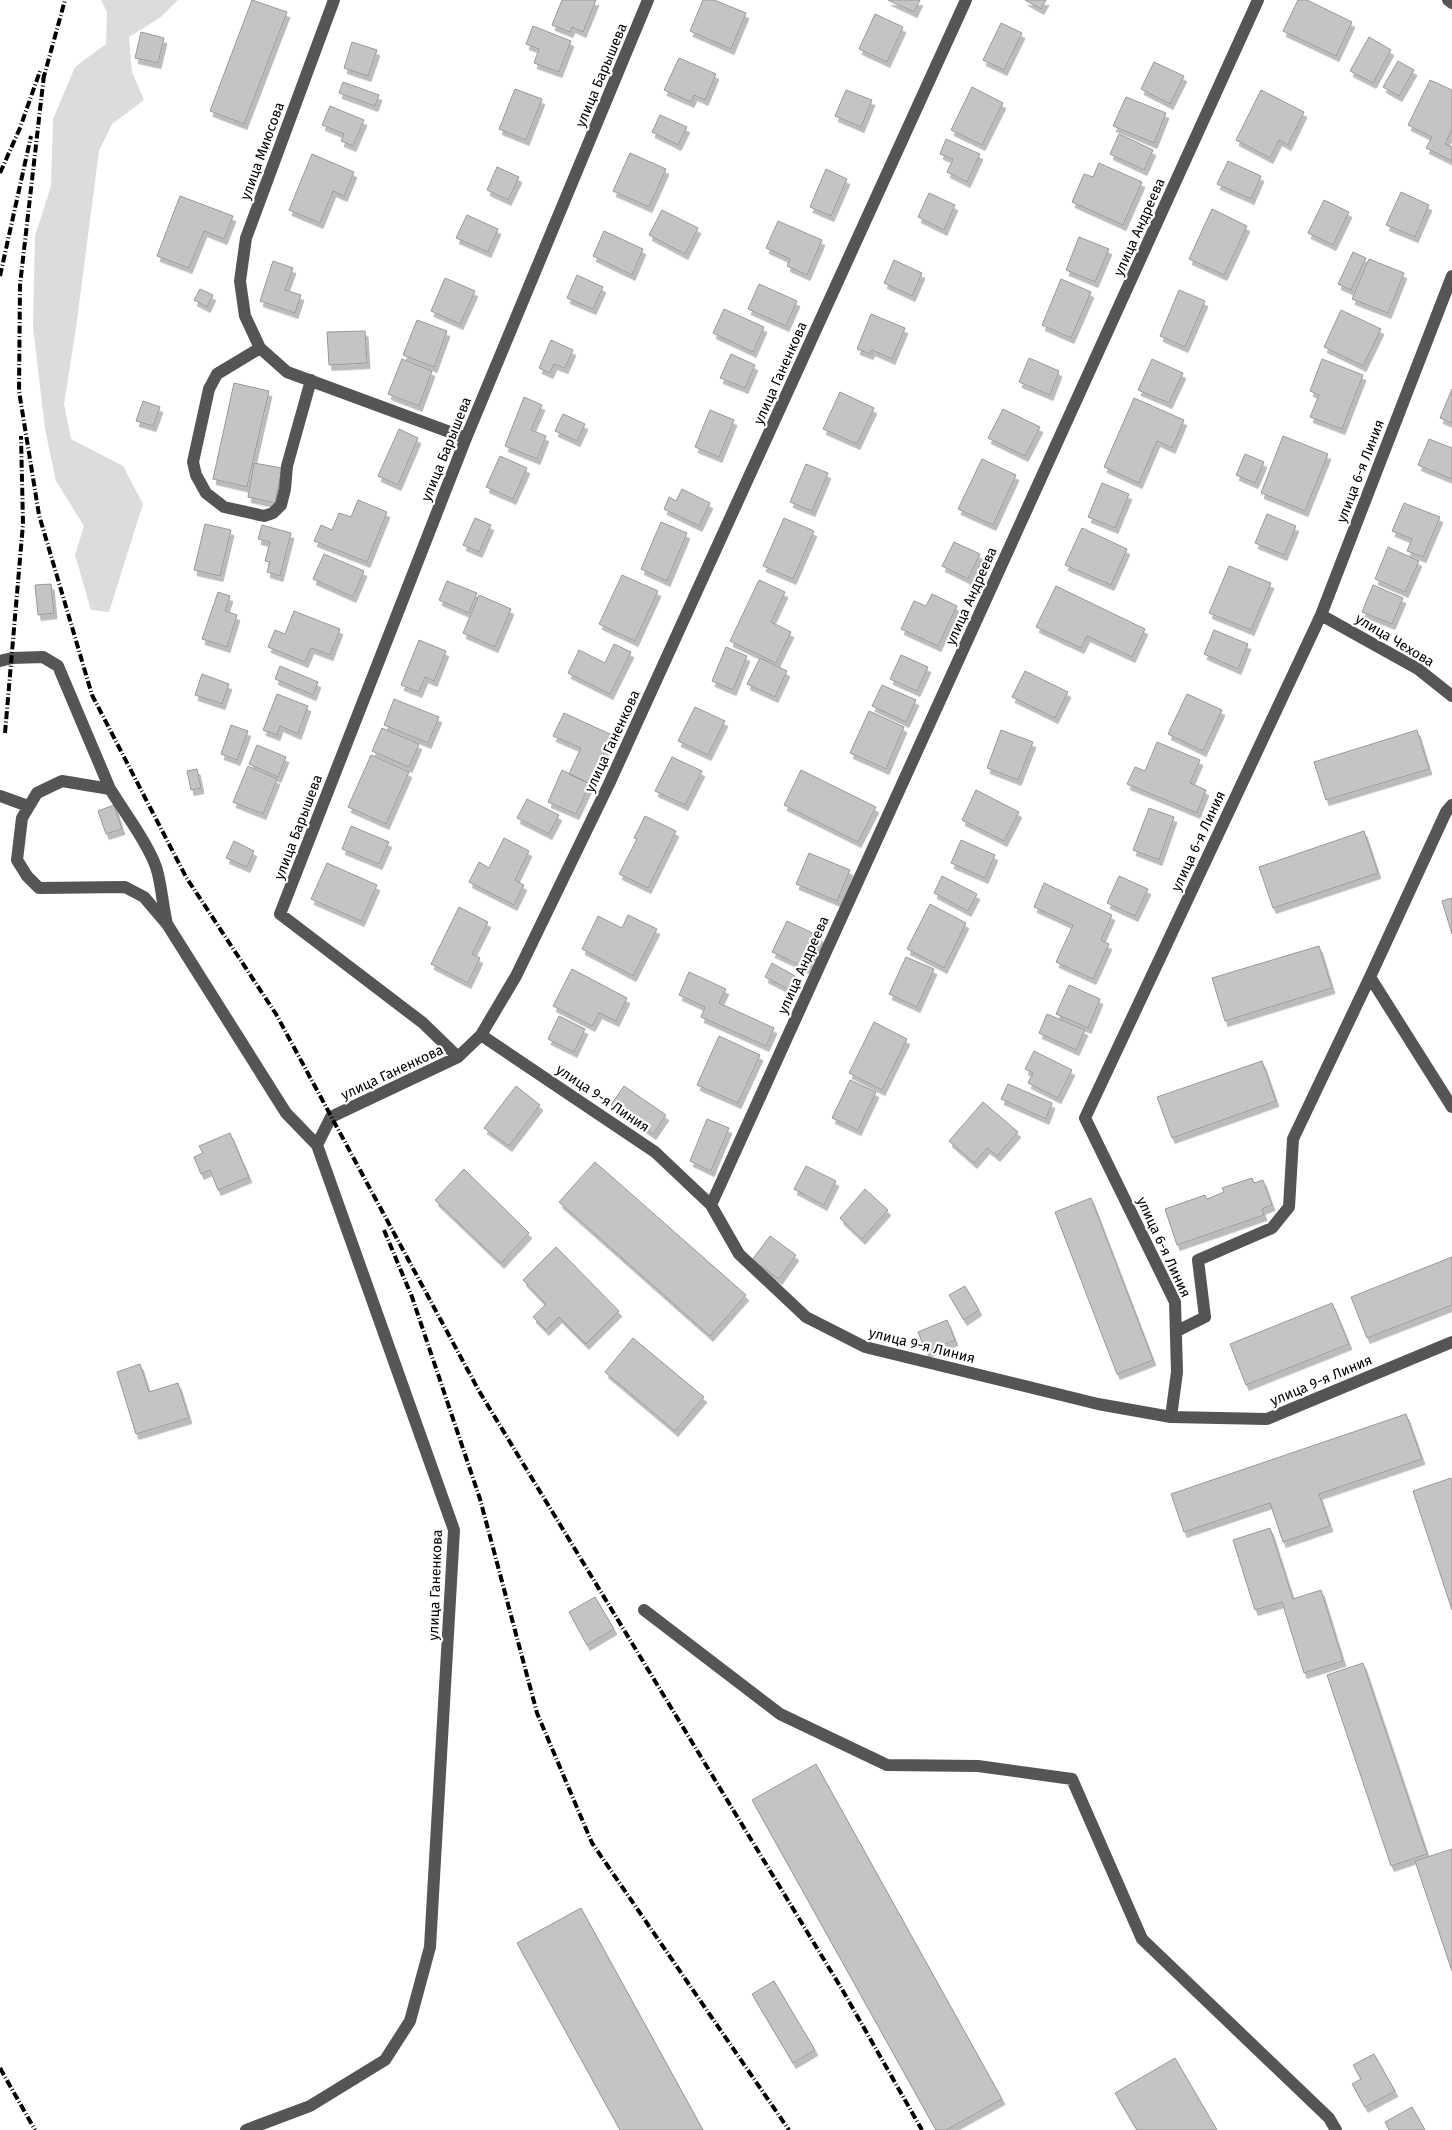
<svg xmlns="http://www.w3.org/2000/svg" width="1452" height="2130" viewBox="0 0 1452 2130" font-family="'Fira Sans',sans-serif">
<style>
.green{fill:#dcdcdc}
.building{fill:#c4c4c4;stroke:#999;filter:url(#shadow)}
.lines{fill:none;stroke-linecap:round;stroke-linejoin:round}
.minor{stroke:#555;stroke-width:12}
.rail{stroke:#000;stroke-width:4;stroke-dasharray:8 2.5 1 2.5;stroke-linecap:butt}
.labels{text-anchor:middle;stroke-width:4.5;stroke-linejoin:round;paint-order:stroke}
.street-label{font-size:14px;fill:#000;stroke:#fff}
</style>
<defs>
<filter id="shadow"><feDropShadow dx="3" dy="5.5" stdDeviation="0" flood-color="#0004"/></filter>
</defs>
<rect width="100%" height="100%" fill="#fff"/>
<path class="green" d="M 101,0 L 178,0 L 161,17 L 129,37 L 132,72 L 144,100 L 112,124 L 99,151 L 76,328 L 64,404 L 71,439 L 123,466 L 143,504 L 109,612 L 91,610 L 75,555 L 84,526 L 56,481 L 45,429 L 33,327 L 35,236 L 51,186 L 53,119 L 75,67 L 106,44 L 107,12 Z"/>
<path class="building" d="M 252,0 L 287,12 L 244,124 L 210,111 Z
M 562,0 L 596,0 L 583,32 L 572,27 L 570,32 L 552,25 Z
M 703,0 L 714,0 L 746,13 L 731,49 L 690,31 Z
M 888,0 L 920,0 L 914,12 Z
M 1025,0 L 1046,0 L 1041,9 Z
M 1298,0 L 1307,0 L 1352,22 L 1336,56 L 1283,31 Z
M 875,14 L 903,27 L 887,62 L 859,49 Z
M 1001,23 L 1022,33 L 1004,70 L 983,60 Z
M 533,26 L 571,41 L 559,72 L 534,63 L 539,49 L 526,44 Z
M 141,32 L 164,38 L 158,63 L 135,58 Z
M 1369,37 L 1391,50 L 1373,83 L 1350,71 Z
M 352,42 L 377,50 L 368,76 L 344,68 Z
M 679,58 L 716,74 L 705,100 L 694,95 L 691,102 L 664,90 Z
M 1398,61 L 1414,70 L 1399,96 L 1383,87 Z
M 1154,62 L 1184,76 L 1170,104 L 1141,89 Z
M 1430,80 L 1452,90 L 1452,129 L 1445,144 L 1452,147 L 1452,161 L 1426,148 L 1432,137 L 1408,125 Z
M 343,82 L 379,95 L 375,106 L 339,93 Z
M 972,87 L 1003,103 L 982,145 L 951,130 Z
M 515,89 L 542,99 L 526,140 L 499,129 Z
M 846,90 L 872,100 L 861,127 L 835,116 Z
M 1261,90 L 1304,112 L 1288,145 L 1279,140 L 1270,158 L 1236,140 Z
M 1126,97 L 1166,113 L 1154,143 L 1113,126 Z
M 330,106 L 364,120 L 353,146 L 341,141 L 344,134 L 322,125 Z
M 660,115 L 687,127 L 678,145 L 652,132 Z
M 1119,134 L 1153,150 L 1144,170 L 1110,154 Z
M 946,139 L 980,154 L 967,182 L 947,172 L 953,159 L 940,154 Z
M 630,153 L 666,169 L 649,207 L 613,191 Z
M 312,154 L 354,172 L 344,196 L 333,191 L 320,223 L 289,210 Z
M 1228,161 L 1261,176 L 1251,199 L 1217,184 Z
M 1099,163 L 1142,182 L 1123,225 L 1072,202 L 1084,174 L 1093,177 Z
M 497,167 L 519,177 L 508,200 L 487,190 Z
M 826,169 L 847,179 L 831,216 L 810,207 Z
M 1401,192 L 1429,205 L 1415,237 L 1386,225 Z
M 929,193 L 955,205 L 944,230 L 918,217 Z
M 180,196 L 233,216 L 224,239 L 204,231 L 189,268 L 157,256 Z
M 1324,200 L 1349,212 L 1333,245 L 1308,233 Z
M 1212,209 L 1247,226 L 1224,275 L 1189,259 Z
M 662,210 L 698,228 L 685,254 L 649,235 Z
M 467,215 L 498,229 L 488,252 L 456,238 Z
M 778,221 L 822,240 L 807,275 L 787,266 L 790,259 L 766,248 Z
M 604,231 L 643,249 L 632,275 L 593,256 Z
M 1079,237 L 1109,249 L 1095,282 L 1066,270 Z
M 1353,252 L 1366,258 L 1351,290 L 1338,284 Z
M 1369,259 L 1404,273 L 1388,313 L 1352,299 Z
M 894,260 L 922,273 L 912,296 L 884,283 Z
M 273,261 L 293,268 L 285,290 L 301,295 L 295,313 L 260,301 Z
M 577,275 L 603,287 L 593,309 L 567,298 Z
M 445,278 L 475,291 L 460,324 L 431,311 Z
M 1061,279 L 1091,292 L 1071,338 L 1042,325 Z
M 759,284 L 797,301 L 786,326 L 748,309 Z
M 200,289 L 213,295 L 207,307 L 194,300 Z
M 1179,290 L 1205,301 L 1185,347 L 1160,336 Z
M 724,309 L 764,327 L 753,352 L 713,333 Z
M 1341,310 L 1381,329 L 1363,366 L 1324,347 Z
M 871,314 L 905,328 L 892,359 L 872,350 L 870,354 L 857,349 Z
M 417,320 L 447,331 L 434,367 L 403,355 Z
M 365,331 L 367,363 L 329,365 L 327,332 Z
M 551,340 L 573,350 L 565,368 L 554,364 L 550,373 L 539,368 Z
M 731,354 L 755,365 L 745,388 L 720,378 Z
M 1029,358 L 1059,371 L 1050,395 L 1019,382 Z
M 402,359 L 432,371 L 419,406 L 388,394 Z
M 1152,359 L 1183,373 L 1169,403 L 1138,390 Z
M 1322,359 L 1363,375 L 1342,429 L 1310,417 L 1319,395 L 1310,391 Z
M 234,383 L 269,391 L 247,487 L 213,479 Z
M 1452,389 L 1452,423 L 1440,418 Z
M 840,392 L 874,408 L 857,444 L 823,429 Z
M 524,397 L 542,405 L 531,430 L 546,436 L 537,459 L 505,446 Z
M 1134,398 L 1184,420 L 1172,448 L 1157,441 L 1139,483 L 1104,467 Z
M 143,401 L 160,407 L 153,426 L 136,421 Z
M 1003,409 L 1040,427 L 1025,456 L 988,438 Z
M 710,410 L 734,420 L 719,457 L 695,447 Z
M 563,414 L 585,424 L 577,441 L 555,431 Z
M 399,429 L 418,438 L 398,485 L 378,476 Z
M 1283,436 L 1328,454 L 1305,511 L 1261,493 Z
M 1429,439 L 1452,448 L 1452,479 L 1418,465 Z
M 1245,454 L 1264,462 L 1255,483 L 1236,475 Z
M 500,456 L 527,468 L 513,499 L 486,487 Z
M 982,459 L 1016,475 L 993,525 L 958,509 Z
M 254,463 L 282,468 L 275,503 L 248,497 Z
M 806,464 L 828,473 L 812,511 L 790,502 Z
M 1102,483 L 1129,494 L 1115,528 L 1088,517 Z
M 682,489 L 710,503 L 699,526 L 664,509 L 669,497 L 676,501 Z
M 358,500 L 387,512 L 367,562 L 314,541 L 321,525 L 332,530 L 339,513 L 351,517 Z
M 1404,503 L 1440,517 L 1423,557 L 1407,551 L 1412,539 L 1392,531 Z
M 1267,514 L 1296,526 L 1284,555 L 1255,543 Z
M 475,518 L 491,525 L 479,552 L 463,545 Z
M 784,518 L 814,531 L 793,579 L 763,566 Z
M 661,522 L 687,533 L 667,581 L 641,569 Z
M 205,524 L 231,530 L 220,576 L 194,570 Z
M 262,525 L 291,533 L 280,576 L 267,572 L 270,562 L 265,561 L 270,542 L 258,539 Z
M 1082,528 L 1127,549 L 1111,585 L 1065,565 Z
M 954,542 L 980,554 L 968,579 L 942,566 Z
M 1388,547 L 1419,561 L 1405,592 L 1375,579 Z
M 324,554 L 364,571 L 353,597 L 313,579 Z
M 1229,566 L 1271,583 L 1251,630 L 1209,613 Z
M 622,575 L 658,591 L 635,641 L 599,624 Z
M 759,580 L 785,592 L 771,622 L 791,632 L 776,663 L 730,641 Z
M 447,581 L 477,593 L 469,613 L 439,600 Z
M 51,584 L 54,613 L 38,615 L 35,585 Z
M 1373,585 L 1403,598 L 1392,624 L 1362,612 Z
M 1056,586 L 1145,629 L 1132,657 L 1087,636 L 1081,648 L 1036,627 Z
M 218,592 L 230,596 L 225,611 L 237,615 L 227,647 L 202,639 Z
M 932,594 L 957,606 L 938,646 L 901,629 L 914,601 L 926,606 Z
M 479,595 L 511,609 L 495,647 L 463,633 Z
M 294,611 L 340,629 L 330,655 L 311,648 L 305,662 L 268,647 L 275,630 L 285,634 Z
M 1214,630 L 1248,644 L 1238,669 L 1204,654 Z
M 419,640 L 446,651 L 434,681 L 425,677 L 419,692 L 401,685 Z
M 614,644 L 631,652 L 610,694 L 568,673 L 579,650 L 605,663 Z
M 726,647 L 747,656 L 733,690 L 712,681 Z
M 901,655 L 928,667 L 917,691 L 890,679 Z
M 760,658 L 787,671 L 775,697 L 747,684 Z
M 280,666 L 318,682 L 313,695 L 275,679 Z
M 1025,671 L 1068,692 L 1055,718 L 1012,697 Z
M 202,674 L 229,684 L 222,704 L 195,695 Z
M 882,685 L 916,700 L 906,722 L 872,706 Z
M 277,694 L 308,706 L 298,734 L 280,726 L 277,735 L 263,730 Z
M 1187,694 L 1222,710 L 1203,751 L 1168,734 Z
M 394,699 L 439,717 L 428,743 L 384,725 Z
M 695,707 L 725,721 L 708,755 L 678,741 Z
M 869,711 L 904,727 L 886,769 L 850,753 Z
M 564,713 L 612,735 L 590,784 L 569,774 L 581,748 L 553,736 Z
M 231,725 L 248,731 L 237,760 L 221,754 Z
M 382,728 L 419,744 L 409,767 L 372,751 Z
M 1001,730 L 1033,742 L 1018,780 L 987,768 Z
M 1417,730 L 1429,769 L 1326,800 L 1314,762 Z
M 1157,742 L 1200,760 L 1190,783 L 1206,790 L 1197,813 L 1127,784 L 1135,767 L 1145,771 Z
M 257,745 L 286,757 L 278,777 L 249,764 Z
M 371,755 L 409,772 L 386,824 L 348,807 Z
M 672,757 L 702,771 L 685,805 L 655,791 Z
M 248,766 L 277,779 L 263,814 L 233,802 Z
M 197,769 L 201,788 L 191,790 L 187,771 Z
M 562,770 L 590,784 L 576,814 L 548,802 Z
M 801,770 L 876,807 L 858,842 L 784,805 Z
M 976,790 L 1019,812 L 1004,841 L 962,820 Z
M 527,799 L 559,815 L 549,834 L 517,818 Z
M 114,805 L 122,829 L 106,834 L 98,811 Z
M 1149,808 L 1174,817 L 1159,860 L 1133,850 Z
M 645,816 L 676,831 L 648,888 L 619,874 L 637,839 L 634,838 Z
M 351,826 L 389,842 L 379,864 L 342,849 Z
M 1364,831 L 1378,873 L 1273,908 L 1259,867 Z
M 504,838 L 529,851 L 515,880 L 524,885 L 514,905 L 469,882 L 479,862 L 489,868 Z
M 961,840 L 995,855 L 985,878 L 951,863 Z
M 234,841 L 254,851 L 247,867 L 226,858 Z
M 809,853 L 850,870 L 837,901 L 796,884 Z
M 327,863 L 377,885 L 361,921 L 311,899 Z
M 942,876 L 977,894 L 968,911 L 934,893 Z
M 1119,876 L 1148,889 L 1135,916 L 1107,903 Z
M 1044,883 L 1112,915 L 1101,940 L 1109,944 L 1093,979 L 1056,962 L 1073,925 L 1034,907 Z
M 1452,898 L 1452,934 L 1442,901 Z
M 930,904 L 966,923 L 944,968 L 907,949 Z
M 459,907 L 488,922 L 472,954 L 480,958 L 468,983 L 431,964 Z
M 628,915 L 657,929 L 633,976 L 582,949 L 598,916 L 622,928 Z
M 787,921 L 821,937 L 806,968 L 772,952 Z
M 1319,946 L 1332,988 L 1225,1021 L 1212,978 Z
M 906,957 L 934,969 L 917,1007 L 889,994 Z
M 772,963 L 795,976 L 788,989 L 765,977 Z
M 572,969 L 627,998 L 616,1021 L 599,1013 L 592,1026 L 553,1006 Z
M 689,972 L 726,989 L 719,1003 L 774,1028 L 766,1046 L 701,1017 L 705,1007 L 679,995 Z
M 1069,985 L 1100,999 L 1088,1028 L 1056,1014 Z
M 1047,1014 L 1085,1030 L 1076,1050 L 1039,1033 Z
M 559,1016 L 585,1029 L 574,1052 L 548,1039 Z
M 874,1022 L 907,1039 L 882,1090 L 849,1073 Z
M 719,1036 L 760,1055 L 738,1103 L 697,1085 Z
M 1034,1051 L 1072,1070 L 1058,1098 L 1028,1083 L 1033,1073 L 1025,1069 Z
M 1262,1061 L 1276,1101 L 1172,1138 L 1157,1097 Z
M 850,1080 L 876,1092 L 858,1130 L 832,1118 Z
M 1008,1084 L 1052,1103 L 1046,1119 L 1001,1099 Z
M 516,1086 L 540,1105 L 509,1146 L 484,1128 Z
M 624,1086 L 666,1115 L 653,1134 L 611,1105 Z
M 983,1102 L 1018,1132 L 997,1156 L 987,1148 L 974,1163 L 949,1141 Z
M 707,1119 L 729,1128 L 711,1171 L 690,1161 Z
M 230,1133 L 249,1177 L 218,1190 L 210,1170 L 201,1174 L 194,1157 L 203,1153 L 199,1146 Z
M 595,1162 L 746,1295 L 710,1336 L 559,1202 Z
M 806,1166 L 836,1181 L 824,1205 L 794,1189 Z
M 464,1169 L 529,1233 L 501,1263 L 435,1200 Z
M 1252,1178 L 1254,1183 L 1263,1180 L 1272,1205 L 1262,1209 L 1264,1215 L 1177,1245 L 1165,1209 L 1205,1195 L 1207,1199 L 1224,1192 L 1222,1188 Z
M 865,1189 L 888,1210 L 862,1239 L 840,1218 Z
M 1091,1198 L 1153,1360 L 1117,1374 L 1055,1212 Z
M 770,1236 L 796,1255 L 779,1279 L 752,1260 Z
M 556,1247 L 619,1311 L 586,1344 L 559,1317 L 546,1330 L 533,1317 L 546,1304 L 523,1280 Z
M 1452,1257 L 1452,1305 L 1367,1338 L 1351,1297 Z
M 965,1286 L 979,1310 L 964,1320 L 949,1295 Z
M 1332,1303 L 1349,1344 L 1246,1385 L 1230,1344 Z
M 947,1320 L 955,1340 L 926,1352 L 918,1332 Z
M 633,1338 L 704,1397 L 675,1431 L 605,1372 Z
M 140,1364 L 149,1392 L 178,1383 L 189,1418 L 136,1434 L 117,1372 Z
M 1406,1414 L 1422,1459 L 1319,1494 L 1330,1526 L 1283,1542 L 1270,1503 L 1184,1532 L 1171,1494 Z
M 1451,1478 L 1452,1482 L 1452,1610 L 1413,1491 Z
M 1270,1528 L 1293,1599 L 1321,1590 L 1343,1661 L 1304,1673 L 1282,1602 L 1255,1610 L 1233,1540 Z
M 595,1597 L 614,1629 L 587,1645 L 569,1612 Z
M 1363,1663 L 1427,1854 L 1391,1866 L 1327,1675 Z
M 816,1764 L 1002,2099 L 946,2130 L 936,2130 L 752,1800 Z
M 1452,1849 L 1452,1971 L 1415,1861 Z
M 581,1908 L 703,2130 L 620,2130 L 517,1943 Z
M 774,1981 L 815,2050 L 793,2063 L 752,1994 Z
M 1374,2054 L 1395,2091 L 1365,2107 L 1352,2084 L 1361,2079 L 1353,2065 Z
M 1175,2058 L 1217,2130 L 1137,2130 L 1115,2093 Z
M 1412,2107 L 1425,2130 L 1389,2130 L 1385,2122 Z"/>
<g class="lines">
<path class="minor" d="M 334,0 L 246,238 L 240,281 L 245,316 L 260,348 L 287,372 L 466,438
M 1448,0 L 1452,3
M 260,348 L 217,374 L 209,389 L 193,462 L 196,475 L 206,493 L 224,507 L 264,516 L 273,513 L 281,505 L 285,489 L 287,466 L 311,380
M 1321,615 L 1418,669 L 1452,696
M 0,661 L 12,658 L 43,657 L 58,666 L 110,789
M 0,796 L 28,806
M 1452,805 L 1446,812 L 1370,977 L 1452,1107
M 167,924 L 144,897 L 125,887 L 39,888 L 27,876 L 17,860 L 22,818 L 37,793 L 62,781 L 110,789 C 123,810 154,852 158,874 C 162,891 163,907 167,924 L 286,1113 L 317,1145
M 481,1035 L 655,1152 L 711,1205 L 739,1254 L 806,1317 L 865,1347 L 1098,1404 L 1171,1417 L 1267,1419 L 1452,1342
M 458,1057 L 423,1023 L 280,914 L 466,438 L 648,0
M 711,1205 L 1258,0
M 1177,1331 L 1205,1317 L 1198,1260 L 1272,1228 L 1289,1207 L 1293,1139 L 1370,977
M 1171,1417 L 1177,1372 L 1175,1302 L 1085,1118 L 1321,615 L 1452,276
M 644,1610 L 780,1714 L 887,1765 L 978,1766 L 1072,1779 L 1142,1939 L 1329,2118 L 1336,2130
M 246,2130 L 310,2106 L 385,2060 L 410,2021 L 430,1947 L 454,1530 L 317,1145 L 331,1117 L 458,1057 L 481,1035 L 516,976 L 609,784 L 966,0"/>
<path class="rail" d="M 44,75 L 20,285 L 19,391 L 39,515 L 92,695 L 186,877 L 276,1014 L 479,1391 L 843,1991 L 922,2130
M 43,80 L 65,0
M 0,173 L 20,128 L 40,71
M 0,276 L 31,136
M 5,733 L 23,524 L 21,436
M 384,1230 L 412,1297 L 480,1499 L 537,1713 L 592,1843 L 789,2130
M 0,2068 L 35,2130"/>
</g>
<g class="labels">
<g class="street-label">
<text transform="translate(601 75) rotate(-67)" y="5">улица Барышева</text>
<text transform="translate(262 151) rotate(-70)" y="5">улица Миюсова</text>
<text transform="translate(1139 227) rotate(-66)" y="5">улица Андреева</text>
<text transform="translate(780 373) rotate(-66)" y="5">улица Ганенкова</text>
<text transform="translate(446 449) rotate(-68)" y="5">улица Барышева</text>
<text transform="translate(1360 471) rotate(-69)" y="5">улица 6-я Линия</text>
<text transform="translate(971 596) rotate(-66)" y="5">улица Андреева</text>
<text transform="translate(1395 640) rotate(31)" y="5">улица Чехова</text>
<text transform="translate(612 741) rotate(-65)" y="5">улица Ганенкова</text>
<text transform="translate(298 827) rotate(-69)" y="5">улица Барышева</text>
<text transform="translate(1198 841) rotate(-65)" y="5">улица 6-я Линия</text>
<text transform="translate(803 965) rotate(-66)" y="5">улица Андреева</text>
<text transform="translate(392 1072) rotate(-25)" y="5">улица Ганенкова</text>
<text transform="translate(603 1098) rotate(34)" y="5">улица 9-я Линия</text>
<text transform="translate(1164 1247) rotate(65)" y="5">улица 6-я Линия</text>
<text transform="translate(922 1345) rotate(14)" y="5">улица 9-я Линия</text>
<text transform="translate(1321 1380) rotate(-23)" y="5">улица 9-я Линия</text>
<text transform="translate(435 1585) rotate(-88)" y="5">улица Ганенкова</text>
</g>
</g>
</svg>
